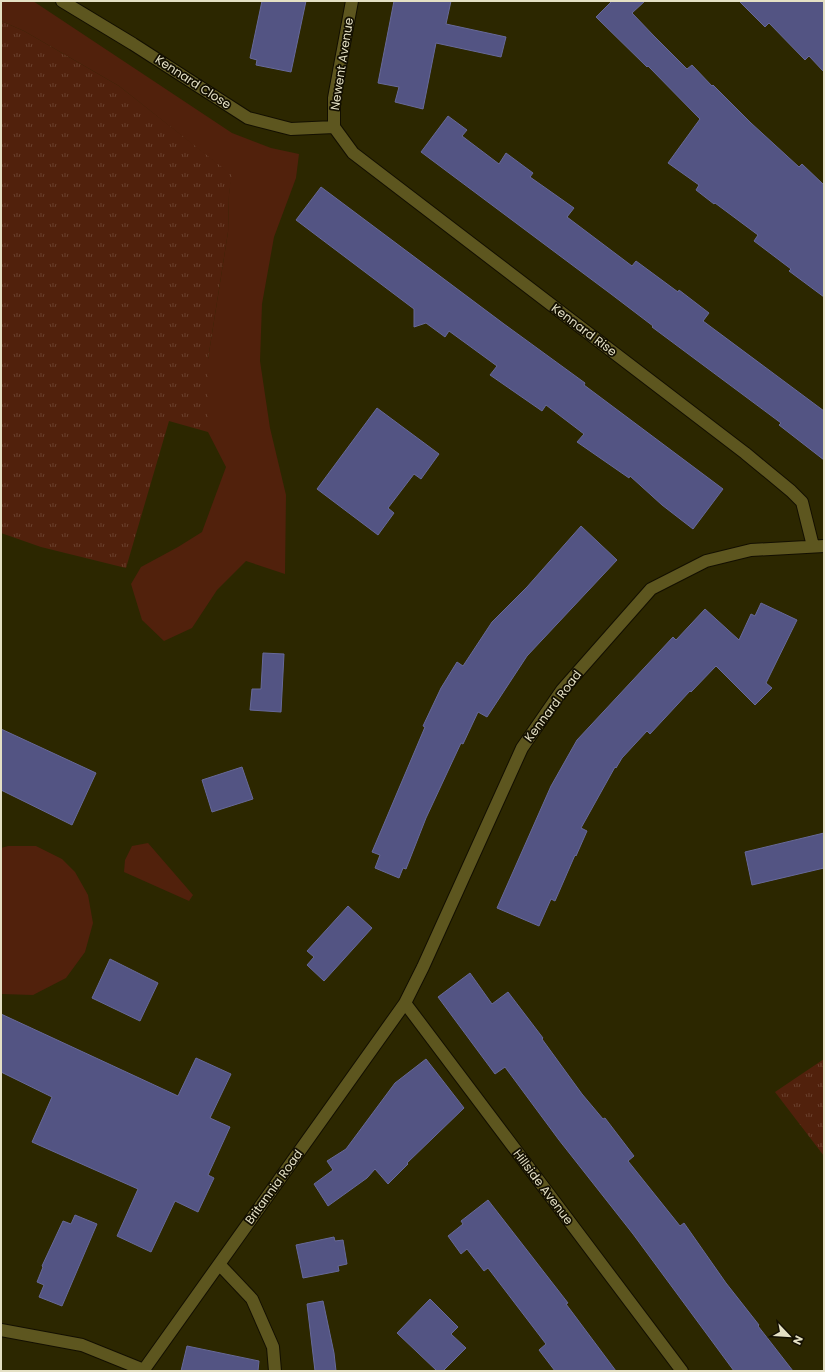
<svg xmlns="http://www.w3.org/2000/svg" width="825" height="1372" viewBox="0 0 825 1372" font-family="Poppins,sans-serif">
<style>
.green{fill:#51210c}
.park{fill:url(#park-tufts)}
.building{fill:#535483;stroke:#676999}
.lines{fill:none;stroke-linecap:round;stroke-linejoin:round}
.minor-casing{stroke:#130f00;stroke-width:14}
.minor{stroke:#5d561f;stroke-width:12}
.labels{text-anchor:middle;stroke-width:3.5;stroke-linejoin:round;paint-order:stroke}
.street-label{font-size:12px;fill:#e4e0c4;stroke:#130f00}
</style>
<defs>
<pattern id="park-tufts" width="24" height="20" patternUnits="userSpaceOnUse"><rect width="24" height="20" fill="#51210c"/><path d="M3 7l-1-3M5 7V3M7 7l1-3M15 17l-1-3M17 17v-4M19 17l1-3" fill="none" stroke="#6a412e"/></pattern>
</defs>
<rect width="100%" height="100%" fill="#2c2700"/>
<path class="green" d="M 1,1 L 33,1 L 232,133 L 271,148 L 299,154 L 296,178 L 274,237 L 262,304 L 260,361 L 270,428 L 286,495 L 285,574 L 246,561 L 217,590 L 192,628 L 164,641 L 142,620 L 131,584 L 141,567 L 178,547 L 202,532 L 226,467 L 208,432 L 208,359 L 228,232 L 229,194 L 231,175 L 119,86 L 24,31 L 1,21 Z
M 148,843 L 193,895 L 189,901 L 124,872 L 125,860 L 132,846 Z
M 8,846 L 36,846 L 62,859 L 75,872 L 88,895 L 93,923 L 85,952 L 66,978 L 33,995 L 1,994 L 1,848 Z"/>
<path class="park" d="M 1,21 L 24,31 L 119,86 L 232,175 L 229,194 L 228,232 L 208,359 L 208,432 L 169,421 L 126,568 L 41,547 L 1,533 Z
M 824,1059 L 824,1156 L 775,1092 Z"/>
<path class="building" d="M 262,1 L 306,1 L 291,72 L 256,65 L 257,60 L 250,58 Z
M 394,1 L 451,1 L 446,24 L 506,37 L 501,57 L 436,43 L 423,109 L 395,102 L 399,87 L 378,83 Z
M 612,1 L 645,1 L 632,13 L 654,36 L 687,69 L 692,65 L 712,86 L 713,85 L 751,123 L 799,167 L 802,164 L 824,185 L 824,297 L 789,271 L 791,269 L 754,241 L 758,235 L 715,203 L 714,204 L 696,190 L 699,185 L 668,163 L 700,119 L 648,66 L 647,67 L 596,17 Z
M 739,1 L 824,1 L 824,72 L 809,56 L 805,60 L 769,23 L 765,27 Z
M 448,116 L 467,130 L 462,136 L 499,164 L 506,153 L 533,173 L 530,177 L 574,208 L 567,217 L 632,266 L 636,261 L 678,292 L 679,290 L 709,313 L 703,321 L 824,411 L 824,460 L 779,425 L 781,423 L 652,327 L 653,326 L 611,294 L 421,152 Z
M 321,187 L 504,324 L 585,383 L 584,385 L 723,489 L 693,529 L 662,505 L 630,476 L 629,478 L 577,442 L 584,434 L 546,405 L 542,411 L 490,375 L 497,366 L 449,331 L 445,337 L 426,323 L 414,327 L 414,309 L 296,220 Z
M 377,408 L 439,454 L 421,479 L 414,474 L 388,508 L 394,513 L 378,535 L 317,489 Z
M 581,526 L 617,560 L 527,656 L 487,717 L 478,712 L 463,744 L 461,743 L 426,818 L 406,869 L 403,868 L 399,878 L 375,868 L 380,855 L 372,852 L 425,727 L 423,726 L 441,688 L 457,662 L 463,666 L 492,622 L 527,587 Z
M 761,603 L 797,620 L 766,683 L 772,688 L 755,705 L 716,666 L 691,692 L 690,691 L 650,734 L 647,731 L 622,758 L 616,768 L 615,767 L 581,828 L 587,831 L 576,856 L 575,855 L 555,901 L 551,899 L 539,926 L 497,908 L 551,786 L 577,740 L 673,637 L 676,640 L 705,609 L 739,640 L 751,614 L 755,616 Z
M 263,653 L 284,654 L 281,712 L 250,710 L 252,689 L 261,689 Z
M 1,729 L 96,773 L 72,825 L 1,790 Z
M 242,767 L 253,799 L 212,812 L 202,780 Z
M 824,833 L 824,868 L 752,885 L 745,852 Z
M 348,906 L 372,928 L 324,981 L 307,965 L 314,957 L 307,951 Z
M 110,959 L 158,983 L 140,1021 L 92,998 Z
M 470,973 L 492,1004 L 508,992 L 543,1038 L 542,1039 L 582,1094 L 603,1119 L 605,1118 L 634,1156 L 628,1161 L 680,1226 L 684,1223 L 726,1283 L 759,1325 L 758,1326 L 793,1371 L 734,1371 L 633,1234 L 559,1140 L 505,1067 L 495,1074 L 438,997 Z
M 1,1014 L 178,1096 L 196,1058 L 231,1074 L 210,1118 L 230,1127 L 208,1175 L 214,1178 L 198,1212 L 175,1201 L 151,1252 L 117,1236 L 138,1189 L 32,1142 L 52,1097 L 1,1072 Z
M 426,1059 L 464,1108 L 407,1163 L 408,1164 L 388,1184 L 375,1169 L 367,1178 L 328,1206 L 314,1184 L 333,1170 L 327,1161 L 346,1149 L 395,1083 Z
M 488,1200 L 568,1303 L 566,1304 L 616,1371 L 555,1371 L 539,1350 L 546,1344 L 488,1268 L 484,1271 L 467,1249 L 461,1254 L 448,1236 L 463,1224 L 461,1221 Z
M 75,1215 L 97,1224 L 62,1306 L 39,1297 L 44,1285 L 37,1282 L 43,1267 L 42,1266 L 63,1221 L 71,1224 Z
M 334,1237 L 335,1241 L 343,1240 L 347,1264 L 338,1266 L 339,1271 L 303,1278 L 296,1245 Z
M 430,1299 L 458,1327 L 451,1334 L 466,1348 L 443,1371 L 437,1371 L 397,1333 Z
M 323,1301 L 334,1353 L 336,1371 L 315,1371 L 307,1304 Z
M 187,1346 L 259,1361 L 258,1371 L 181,1371 Z"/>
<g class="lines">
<defs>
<path id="minor" d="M 62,1 L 133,44 L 248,118 L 291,129 L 334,127
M 334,127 L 353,153 L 745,453 L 791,491 L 802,502 L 813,546
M 334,127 L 334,98 L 352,1
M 405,1003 L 682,1371
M 219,1264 L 252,1299 L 273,1347 L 275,1371
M 1,1330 L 82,1345 L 144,1370
M 143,1371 L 405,1003 L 423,967 L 522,748 L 562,690 L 651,589 L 706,561 L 751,550 L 824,546"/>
</defs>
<use href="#minor" class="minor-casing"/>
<use href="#minor" class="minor"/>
</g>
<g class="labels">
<g class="street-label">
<text transform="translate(342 64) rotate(-81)" y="4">Newent Avenue</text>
<text transform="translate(193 82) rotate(33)" y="4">Kennard Close</text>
<text transform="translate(584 330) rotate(37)" y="4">Kennard Rise</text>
<text transform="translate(553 706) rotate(-53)" y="4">Kennard Road</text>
<text transform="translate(274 1187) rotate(-54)" y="4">Britannia Road</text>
<text transform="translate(543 1187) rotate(53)" y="4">Hillside Avenue</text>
</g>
</g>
<rect width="825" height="1372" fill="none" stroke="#e4e0c4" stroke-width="4"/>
<g transform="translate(789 1336) rotate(115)" stroke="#130f00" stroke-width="3" paint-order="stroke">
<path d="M0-3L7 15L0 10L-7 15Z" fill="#e4e0c4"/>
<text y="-6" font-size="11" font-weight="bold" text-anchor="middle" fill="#e4e0c4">N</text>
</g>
</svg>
